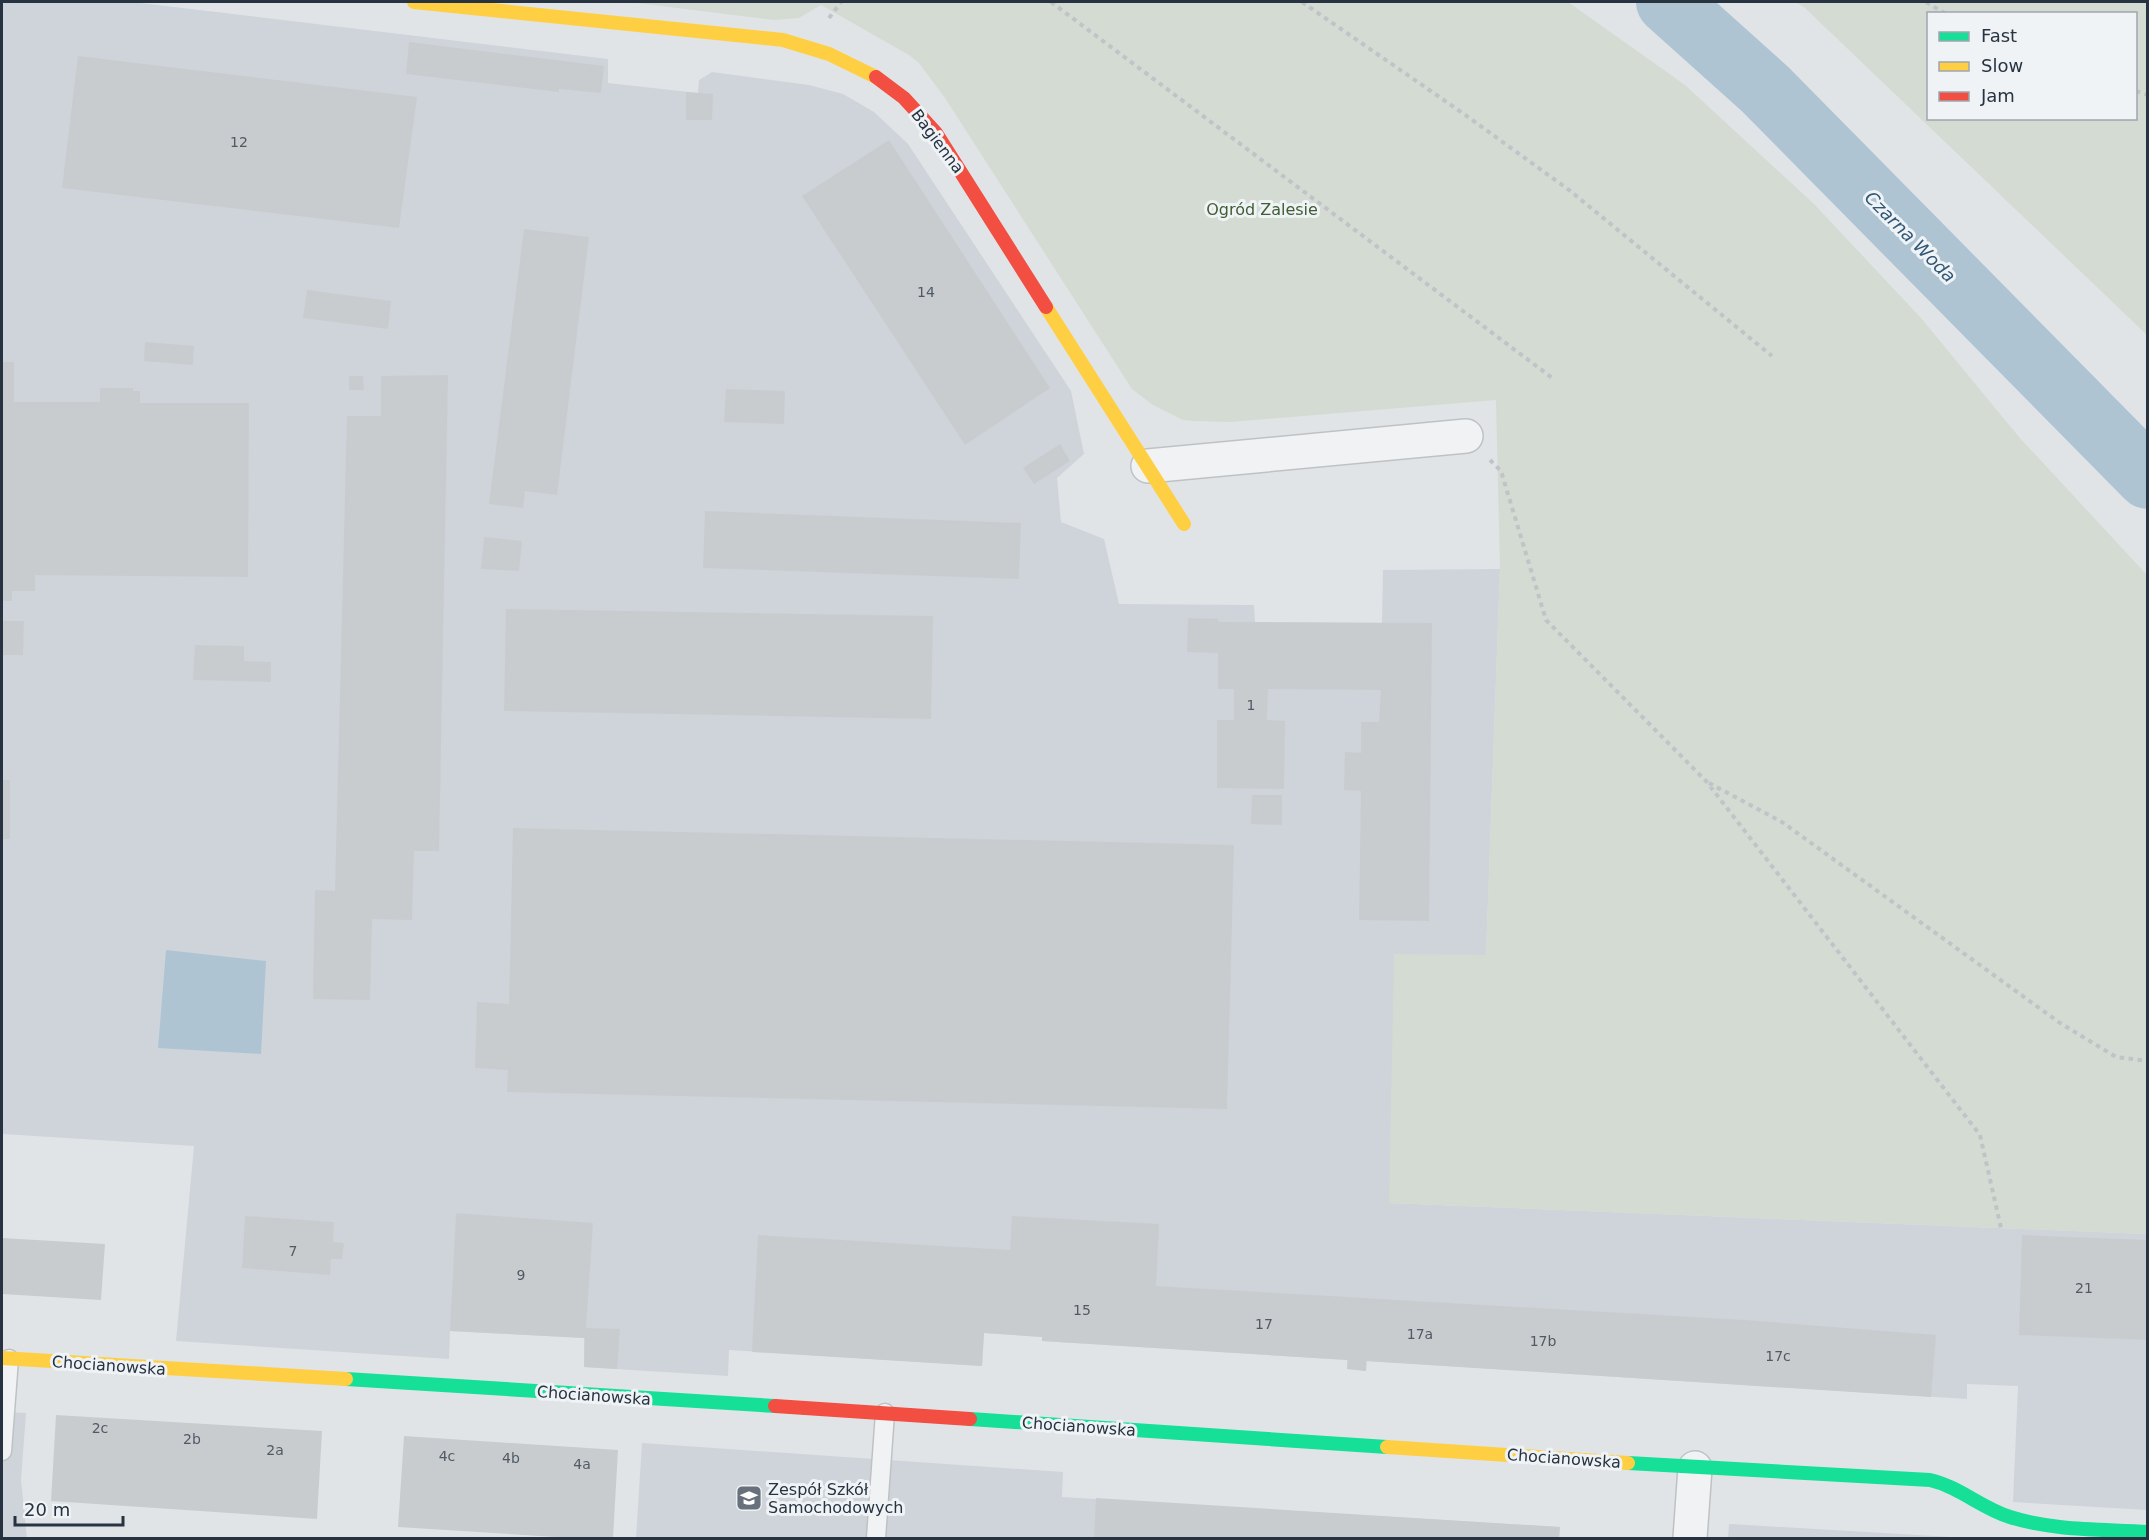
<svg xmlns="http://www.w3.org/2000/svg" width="2149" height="1540" viewBox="0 0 2149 1540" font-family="'DejaVu Sans',sans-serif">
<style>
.built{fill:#cfd4da}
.green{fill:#d3dbd2;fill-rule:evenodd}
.water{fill:#afc4d3}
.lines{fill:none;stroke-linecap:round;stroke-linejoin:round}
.river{stroke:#afc4d3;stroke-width:64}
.building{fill:#c9cccf}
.lane-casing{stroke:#bfc2c5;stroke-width:21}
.street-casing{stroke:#bfc2c5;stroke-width:36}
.path{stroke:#c0c3c7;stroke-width:4;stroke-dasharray:4.5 4.5;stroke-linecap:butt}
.lane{stroke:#f1f2f3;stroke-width:18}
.street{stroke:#f1f2f3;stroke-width:33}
.fast{stroke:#16e098;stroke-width:14}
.slow{stroke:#ffcf43;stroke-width:14}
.jam{stroke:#f24e42;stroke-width:14}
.labels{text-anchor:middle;stroke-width:6;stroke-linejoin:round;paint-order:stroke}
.number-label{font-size:14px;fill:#505a65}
.street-label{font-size:16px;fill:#273341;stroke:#eff3f6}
.park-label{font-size:16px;fill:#405d34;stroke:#eff3f6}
.poi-label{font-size:16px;fill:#273341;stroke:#eff3f6;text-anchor:start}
.water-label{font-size:18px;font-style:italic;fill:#305776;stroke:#eff3f6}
</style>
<rect width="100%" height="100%" fill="#e1e4e7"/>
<path class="built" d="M 2,2 L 132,2 L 608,59 L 608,83 L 698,93 L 699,80 L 712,72 L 809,85 L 843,94 L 874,112 L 908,144 L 1071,391 L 1084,454 L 1057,478 L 1061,522 L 1104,539 L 1119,604 L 1254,605 L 1255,622 L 1382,623 L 1383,570 L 1500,569 L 1486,956 L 1389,1203 L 2147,1234 L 2147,1510 L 2013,1502 L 2018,1386 L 1967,1384 L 1967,1399 L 1367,1361 L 1366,1371 L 1347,1369 L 1347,1360 L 1042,1341 L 1042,1337 L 984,1333 L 982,1366 L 729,1350 L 728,1376 L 584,1367 L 584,1338 L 450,1331 L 449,1359 L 176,1341 L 194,1146 L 2,1134 Z
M 2,1412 L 26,1413 L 21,1480 L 27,1538 L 2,1538 Z
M 642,1443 L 1063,1472 L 1062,1497 L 1560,1527 L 1559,1538 L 636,1538 Z
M 1729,1524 L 1730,1524 L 1969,1538 L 1728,1538 Z"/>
<path class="green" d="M 629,2 L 1568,2 L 1685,85 L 1814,204 L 1921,318 L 2019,437 L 2147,575 L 2147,1234 L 1389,1203 L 1394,954 L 1486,955 L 1500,569 L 1496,400 L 1230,422 L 1194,421 L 1183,420 L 1153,405 L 1132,389 L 945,98 L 919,63 L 909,55 L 821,5 L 799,18 L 774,20 Z
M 1796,2 L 2147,2 L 2147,335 L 1805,8 ZM 1928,14 L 2136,14 L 2136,118 L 1928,118 Z"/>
<path class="water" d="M 166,950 L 266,961 L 261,1054 L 158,1048 Z"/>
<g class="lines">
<path class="river" d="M 1668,2 L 1765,89 L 2148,477"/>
</g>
<path class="building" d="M 409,42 L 604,66 L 601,93 L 559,89 L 559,92 L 406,74 Z
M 78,56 L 417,97 L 399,228 L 62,188 Z
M 686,92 L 713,94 L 712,120 L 686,120 Z
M 889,140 L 1050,388 L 965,445 L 802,196 Z
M 524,229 L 589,237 L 557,495 L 525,491 L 523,508 L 489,504 Z
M 307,290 L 391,301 L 388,329 L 303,318 Z
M 145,342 L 194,346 L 193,365 L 144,361 Z
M 2,362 L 14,362 L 14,402 L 100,402 L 100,388 L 133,388 L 133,391 L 140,391 L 140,403 L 249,403 L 248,577 L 35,575 L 35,591 L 12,591 L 12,601 L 2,601 Z
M 448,375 L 439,851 L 414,851 L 412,920 L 372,919 L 370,1000 L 313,999 L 315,890 L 335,891 L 347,416 L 381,416 L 381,376 Z
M 349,376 L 363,376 L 364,390 L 349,390 Z
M 726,389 L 785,391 L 784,424 L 724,422 Z
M 1060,444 L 1070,461 L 1034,484 L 1023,468 Z
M 705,511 L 1021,523 L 1019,579 L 703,568 Z
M 484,537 L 522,541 L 519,571 L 481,569 Z
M 506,609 L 933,616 L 931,719 L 504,711 Z
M 1188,618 L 1218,619 L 1218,622 L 1432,623 L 1429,921 L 1359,920 L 1361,791 L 1344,790 L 1345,752 L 1361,753 L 1361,722 L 1379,722 L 1381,690 L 1268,689 L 1267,720 L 1285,721 L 1284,789 L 1217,788 L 1217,720 L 1234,720 L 1234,689 L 1218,689 L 1218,653 L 1187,652 Z
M 2,621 L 24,621 L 23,655 L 2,655 Z
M 195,645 L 244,646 L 244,661 L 271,662 L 271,682 L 193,680 Z
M 2,780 L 10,780 L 10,839 L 2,839 Z
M 1252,795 L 1282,795 L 1282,825 L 1251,824 Z
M 513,828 L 1234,845 L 1227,1109 L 507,1092 L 508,1070 L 475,1068 L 477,1002 L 509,1004 Z
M 456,1213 L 593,1223 L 586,1328 L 620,1329 L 617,1369 L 584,1367 L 585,1338 L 450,1331 Z
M 245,1216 L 334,1222 L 333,1242 L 344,1243 L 342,1259 L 331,1259 L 330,1275 L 242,1268 Z
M 1012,1216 L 1159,1224 L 1156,1286 L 1744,1320 L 1936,1335 L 1931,1397 L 1366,1361 L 1366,1371 L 1347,1369 L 1348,1360 L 1042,1341 L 1042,1337 L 984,1333 L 982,1366 L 752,1352 L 758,1235 L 1010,1250 Z
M 2022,1235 L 2148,1240 L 2148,1340 L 2019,1335 Z
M 2,1238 L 105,1244 L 101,1300 L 2,1294 Z
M 56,1415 L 322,1431 L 317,1519 L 51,1501 Z
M 404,1436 L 618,1450 L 613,1538 L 571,1538 L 398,1527 Z
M 1096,1498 L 1560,1527 L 1559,1538 L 1094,1538 Z"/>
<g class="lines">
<defs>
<path id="lane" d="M 2,1451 L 9,1359
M 876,1538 L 885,1413"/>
<path id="street" d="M 1148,466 L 1466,436
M 1690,1538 L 1695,1468"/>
</defs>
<use href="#lane" class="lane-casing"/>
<use href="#street" class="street-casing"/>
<path class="path" d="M 1051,2 L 1555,380
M 1302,2 L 1464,114 L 1569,190 L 1772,356
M 1926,2 L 1946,14
M 829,18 L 841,2
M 2136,91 L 2148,95
M 1490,460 L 1501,471 L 1546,620 L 1706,781 L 1980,1135 L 2001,1228
M 1709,783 L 1782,822 L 2060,1023 L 2116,1057 L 2148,1061"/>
<use href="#lane" class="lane"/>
<use href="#street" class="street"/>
<path class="fast" d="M 346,1379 L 775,1406
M 970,1419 L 1387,1447
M 1628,1463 L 1930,1480 C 1960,1487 1981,1508 2010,1517 C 2054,1531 2102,1529 2148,1532"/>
<path class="slow" d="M 414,2 L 783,40 L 829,54 L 876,77
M 1046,307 L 1184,524
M 2,1358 L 346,1379
M 1387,1447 L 1628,1463"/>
<path class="jam" d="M 876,77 L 904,98 L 936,133 L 1046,307
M 775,1406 L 970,1419"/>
</g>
<defs>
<symbol id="school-square" viewBox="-11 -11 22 22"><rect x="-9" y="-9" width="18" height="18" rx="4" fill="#68717b" stroke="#eff3f6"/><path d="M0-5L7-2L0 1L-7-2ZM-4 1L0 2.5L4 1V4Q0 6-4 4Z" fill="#fff"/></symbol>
</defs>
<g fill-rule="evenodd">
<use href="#school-square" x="734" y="1483" width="30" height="30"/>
</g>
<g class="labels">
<g class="number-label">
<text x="239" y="147">12</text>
<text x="926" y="297">14</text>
<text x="1251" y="710">1</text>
<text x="293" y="1256">7</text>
<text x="521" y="1280">9</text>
<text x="2084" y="1293">21</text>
<text x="1082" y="1315">15</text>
<text x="1264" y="1329">17</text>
<text x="1420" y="1339">17a</text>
<text x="1543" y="1346">17b</text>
<text x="1778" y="1361">17c</text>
<text x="100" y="1433">2c</text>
<text x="192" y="1444">2b</text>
<text x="275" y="1455">2a</text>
<text x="447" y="1461">4c</text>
<text x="511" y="1463">4b</text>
<text x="582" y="1469">4a</text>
</g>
<g class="street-label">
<text transform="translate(938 141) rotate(53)" y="6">Bagienna</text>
<text transform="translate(109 1365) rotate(4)" y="6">Chocianowska</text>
<text transform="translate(594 1395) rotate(4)" y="6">Chocianowska</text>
<text transform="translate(1079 1426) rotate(4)" y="6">Chocianowska</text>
<text transform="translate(1564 1458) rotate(4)" y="6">Chocianowska</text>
</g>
<g class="park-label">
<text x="1262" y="215">Ogród Zalesie</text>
</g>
<g class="poi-label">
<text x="768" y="1495">Zespół Szkół<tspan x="768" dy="18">Samochodowych</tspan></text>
</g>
<g class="water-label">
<text transform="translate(1910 237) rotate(45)" y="6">Czarna Woda</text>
</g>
</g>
<rect width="2149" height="1540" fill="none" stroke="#273341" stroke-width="6"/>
<rect x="1927" y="12" width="210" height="108" fill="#eff3f6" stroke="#9fa6ae" stroke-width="1.5"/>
<rect x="1939" y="32" width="30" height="9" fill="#16e098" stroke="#9fa6ae" stroke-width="1.5"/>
<text x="1981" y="42" font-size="18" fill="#273341">Fast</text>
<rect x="1939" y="62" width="30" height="9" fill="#ffcf43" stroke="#9fa6ae" stroke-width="1.5"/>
<text x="1981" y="72" font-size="18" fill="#273341">Slow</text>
<rect x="1939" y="92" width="30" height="9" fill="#f24e42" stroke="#9fa6ae" stroke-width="1.5"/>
<text x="1981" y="102" font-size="18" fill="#273341">Jam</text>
<path d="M15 1516v9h108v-9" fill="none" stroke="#273341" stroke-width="3"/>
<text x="24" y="1516" font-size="18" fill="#273341" stroke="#eff3f6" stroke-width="4.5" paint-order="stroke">20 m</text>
</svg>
